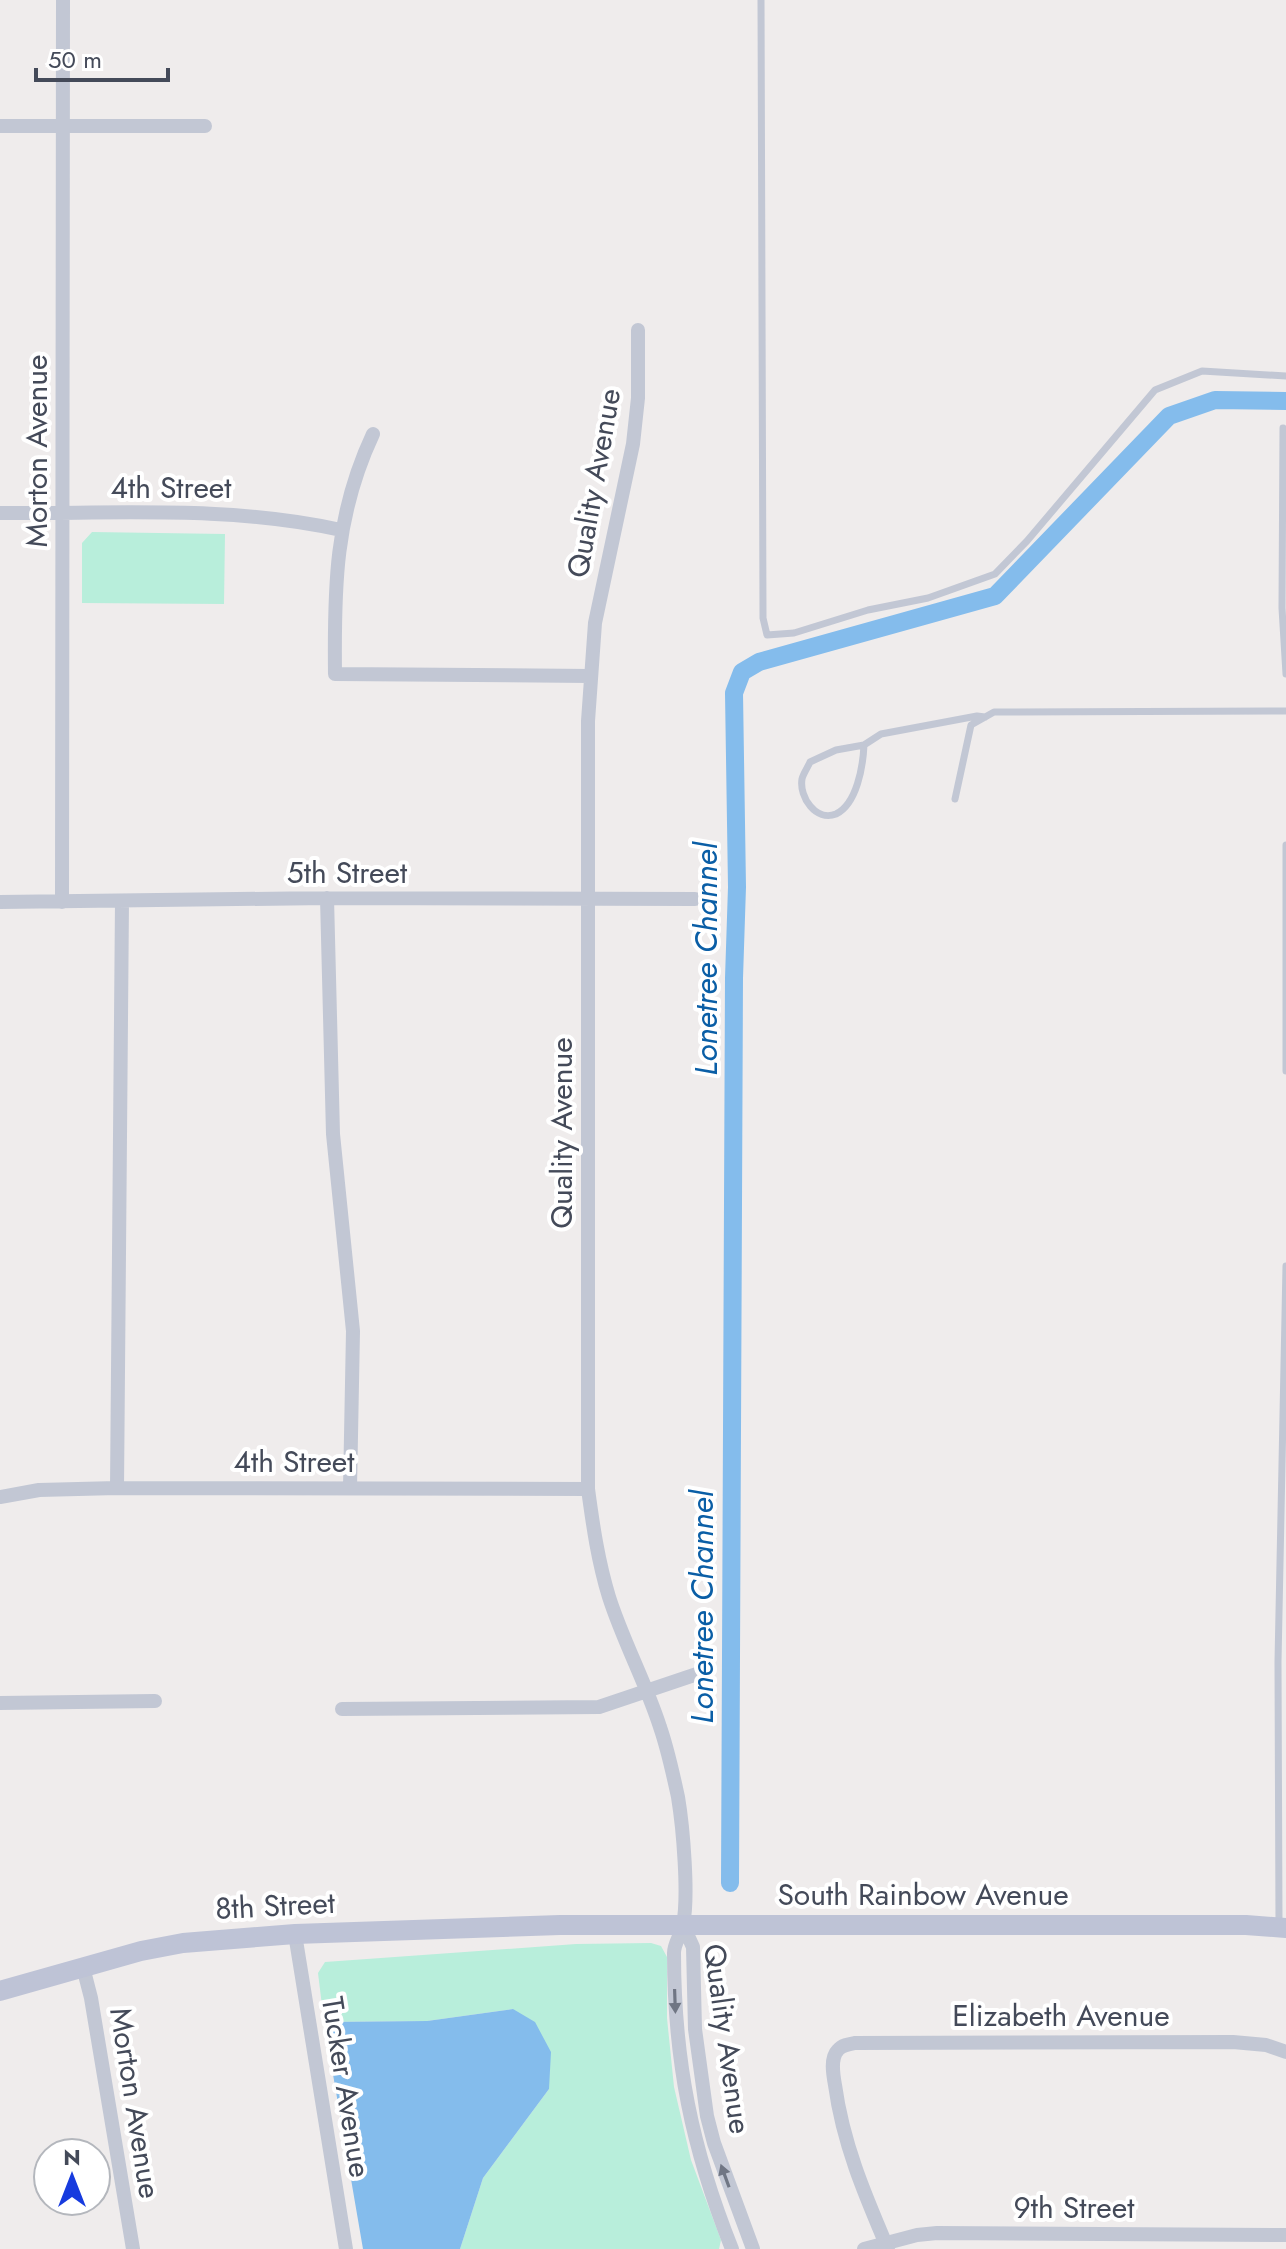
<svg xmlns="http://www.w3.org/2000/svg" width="1286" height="2249" viewBox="0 0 1286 2249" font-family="Jost,sans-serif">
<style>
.green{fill:#b8eedb}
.water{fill:#84bcec}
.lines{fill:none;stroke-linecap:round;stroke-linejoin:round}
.canal{stroke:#84bcec;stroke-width:18}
.lane{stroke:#c2c7d4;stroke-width:7}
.street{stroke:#c2c7d4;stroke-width:14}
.secondary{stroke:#bec3d6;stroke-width:20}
.oneway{fill:#707684}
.labels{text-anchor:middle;stroke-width:8;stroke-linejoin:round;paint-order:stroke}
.street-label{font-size:30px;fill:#444a59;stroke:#fff}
.water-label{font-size:32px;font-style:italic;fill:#0a5ea6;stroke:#fff}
</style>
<rect width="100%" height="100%" fill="#efecec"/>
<path class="green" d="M 92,532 L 225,534 L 224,604 L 82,603 L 82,543 Z
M 651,1943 L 661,1946 L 667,1957 L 667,2018 L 674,2087 L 691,2160 L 721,2240 L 719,2249 L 460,2249 L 483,2178 L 549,2089 L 513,2009 L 427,2021 L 324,2022 L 318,1973 L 325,1962 L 576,1944 Z"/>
<path class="water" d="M 513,2009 L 535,2022 L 551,2052 L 549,2089 L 483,2178 L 460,2249 L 363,2249 L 324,2022 L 427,2021 Z"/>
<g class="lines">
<path class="canal" d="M 730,1883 L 734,978 L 737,887 L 734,693 L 742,672 L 759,662 L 995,596 L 1169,416 L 1215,400 L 1286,401"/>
<path class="lane" d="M 761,0 L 763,618 L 767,635 L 794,633 L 868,610 L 928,598 L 995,574 L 1027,541 L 1155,390 L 1202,371 L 1286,376
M 1283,428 L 1282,608 L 1286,674
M 864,745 C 863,766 857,804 836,814 C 816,822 799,797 802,779 C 803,774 808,767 810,762 L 836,750 L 864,745 L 881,734 L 977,716 L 985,717
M 955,799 L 971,725 L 994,712 L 1286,711
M 1286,845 L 1286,1071
M 1279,1925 L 1278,1662 L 1286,1266"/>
<path class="street" d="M 0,126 L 205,126
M 638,330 L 638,398 L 633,444 L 595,623 L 588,721 L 588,1489 C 593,1526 598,1561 609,1597 C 623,1641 646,1683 660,1727 C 668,1750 673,1774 678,1797 C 683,1827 689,1896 683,1925 C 681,1935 674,1943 674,1953 C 674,2061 692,2149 732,2249
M 373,434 C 335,515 334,587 335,674 L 590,676
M 0,513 C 114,514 229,505 341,530
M 327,898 L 333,1134 L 353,1331 L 350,1488
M 0,902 L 327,898 L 695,899
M 62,902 L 63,0
M 117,1488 L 122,901
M 0,1497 L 39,1490 L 117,1488 L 588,1489
M 0,1703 L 155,1701
M 342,1709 L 599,1707 L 697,1674
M 683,1925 L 693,1947 L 695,2029 L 707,2116 L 714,2143 L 753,2249
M 295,1934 L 346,2249
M 83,1967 L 91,1998 L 133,2249
M 864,2249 L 917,2235 L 937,2233 L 1286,2235
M 888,2249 C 865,2195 843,2144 835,2085 C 833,2074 830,2058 838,2050 C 842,2045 849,2044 855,2043 L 1233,2042 L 1266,2045 L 1286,2052"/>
<path class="secondary" d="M 0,1991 L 141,1951 L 183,1943 L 295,1934 L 560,1925 L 1246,1925 L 1286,1928"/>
</g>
<defs><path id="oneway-solid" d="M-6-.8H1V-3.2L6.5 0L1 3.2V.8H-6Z" transform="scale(2)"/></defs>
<g class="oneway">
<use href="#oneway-solid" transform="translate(675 2001) rotate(88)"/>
<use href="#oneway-solid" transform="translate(725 2176) rotate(-110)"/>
</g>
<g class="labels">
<g class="street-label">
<text transform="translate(37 451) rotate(-90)" y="10">Morton Avenue</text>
<text transform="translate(594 483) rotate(-80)" y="10">Quality Avenue</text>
<text x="171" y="498">4th Street</text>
<text x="347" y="883">5th Street</text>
<text transform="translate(562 1133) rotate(-90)" y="10">Quality Avenue</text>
<text x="294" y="1472">4th Street</text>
<text x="923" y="1905">South Rainbow Avenue</text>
<text transform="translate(275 1906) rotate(-3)" y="10">8th Street</text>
<text x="1061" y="2026">Elizabeth Avenue</text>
<text transform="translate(727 2039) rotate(82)" y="10">Quality Avenue</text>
<text transform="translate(346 2087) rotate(81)" y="10">Tucker Avenue</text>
<text transform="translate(135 2103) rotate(81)" y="10">Morton Avenue</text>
<text x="1074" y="2218">9th Street</text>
</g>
<g class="water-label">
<text transform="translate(706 959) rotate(-90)" y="11">Lonetree Channel</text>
<text transform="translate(702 1607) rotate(-90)" y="11">Lonetree Channel</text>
</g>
</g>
<g transform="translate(72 2177)"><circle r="38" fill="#ffffff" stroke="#b4b7bd" stroke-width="2"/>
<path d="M0-6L14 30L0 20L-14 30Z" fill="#173bde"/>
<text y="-12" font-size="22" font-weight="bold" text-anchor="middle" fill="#444a59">N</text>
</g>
<path d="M36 68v12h132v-12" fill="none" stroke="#444a59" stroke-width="4"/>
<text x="48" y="68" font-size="24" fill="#444a59" stroke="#ffffff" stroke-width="6" paint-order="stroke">50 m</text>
</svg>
